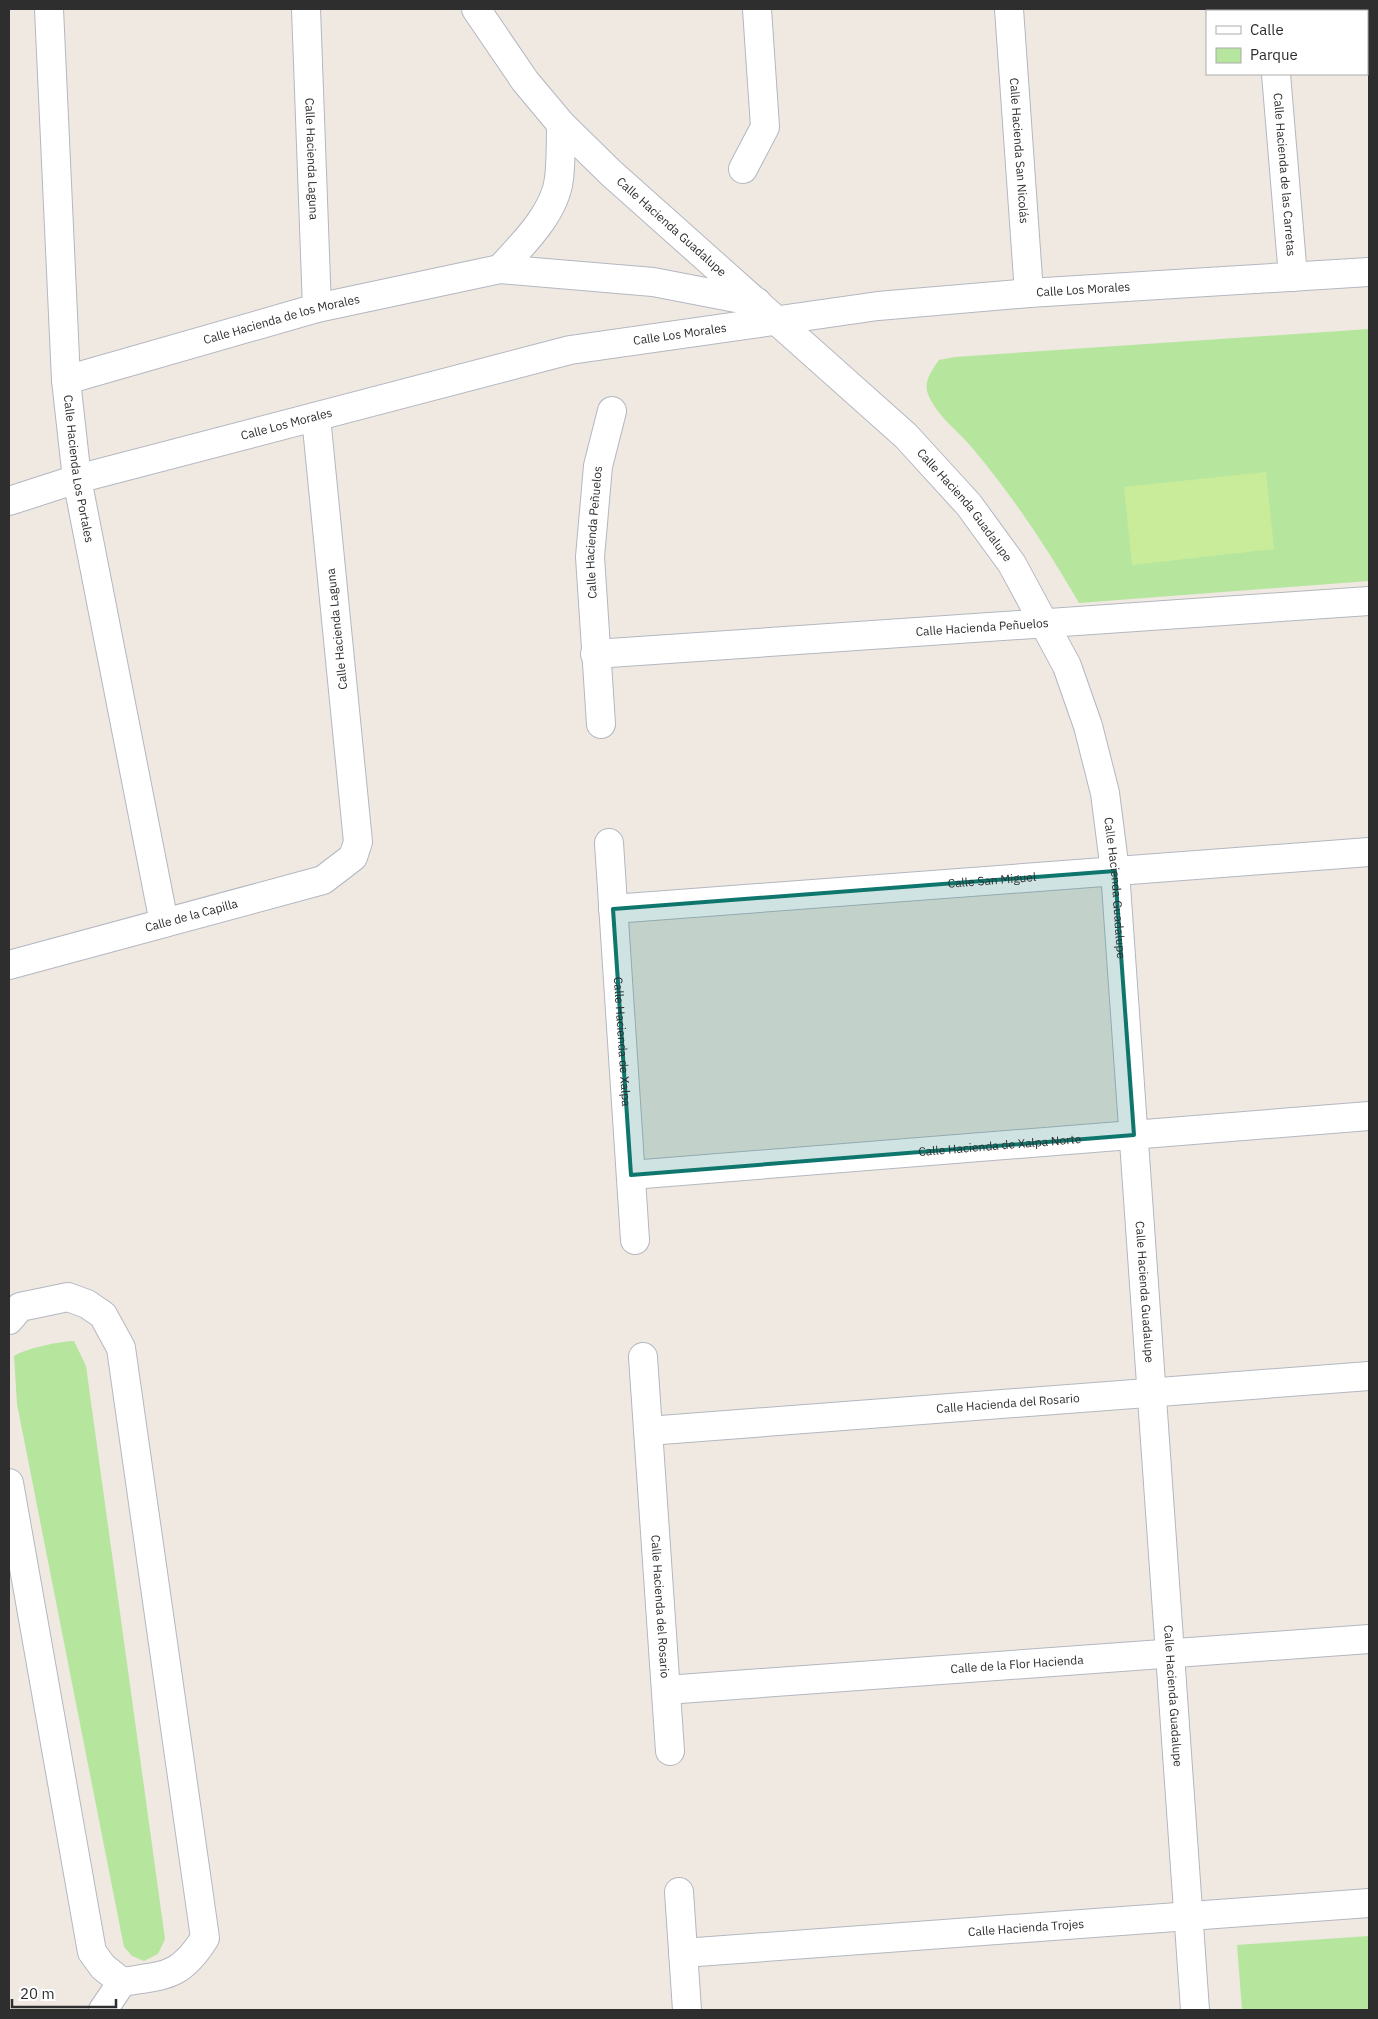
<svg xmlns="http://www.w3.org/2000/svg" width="1378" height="2019" viewBox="0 0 1378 2019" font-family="'IBM Plex Sans',sans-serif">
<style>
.green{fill:#b6e59e}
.pitch{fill:#c9ec9a}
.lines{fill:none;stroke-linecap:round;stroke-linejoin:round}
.minor-casing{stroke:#b4b7c1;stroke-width:30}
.minor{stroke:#fff;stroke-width:28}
.marked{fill:#0f766e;fill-opacity:0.2;stroke:#0f766e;stroke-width:4;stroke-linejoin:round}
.labels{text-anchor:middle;stroke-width:4;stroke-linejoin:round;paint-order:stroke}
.street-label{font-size:12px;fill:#2e2e2e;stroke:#fff}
</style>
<rect width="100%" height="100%" fill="#efe9e1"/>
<path class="green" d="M 1369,329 L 1369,581 L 1079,603 C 1048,549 1014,498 974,450 C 959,431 937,417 928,394 C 923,382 932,370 939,360 L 955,357 Z
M 74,1341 L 86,1366 L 165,1939 L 158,1954 L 144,1961 L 132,1956 L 124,1947 L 17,1404 L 14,1356 C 27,1348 57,1342 74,1341 Z
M 1369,1936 L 1369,2010 L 1242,2010 L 1237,1945 Z"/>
<path class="pitch" d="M 1266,472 L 1274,549 L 1132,565 L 1124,487 Z"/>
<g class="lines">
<defs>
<g id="minor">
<path id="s1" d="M 49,9 L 66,380 L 77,479 L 164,923"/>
<path id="s2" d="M 306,9 L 317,308"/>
<path id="s3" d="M 476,9 L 525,81 L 561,124 L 611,173 L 906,436 L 969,505 L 1012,564 L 1067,666 L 1088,726 L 1105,793 L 1115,871 L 1195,2010"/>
<path id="s4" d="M 1009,9 L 1029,293"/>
<path d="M 1271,9 L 1271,11"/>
<path id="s5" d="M 1276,74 L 1293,277"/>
<path d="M 743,169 L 765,127 L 757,9"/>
<path d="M 500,269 C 522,245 555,213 559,179 C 561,161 561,142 561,124"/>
<path id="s6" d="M 66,380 L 317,308 L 500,269 L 653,282 L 757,302"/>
<path id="s7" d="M 9,501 L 77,479 L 570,350 L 878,306 L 1029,293 L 1369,272"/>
<path id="s8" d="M 595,654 L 1369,601"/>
<path id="s9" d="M 601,724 L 590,557 L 598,466 L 612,411"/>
<path id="s10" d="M 609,843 L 635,1240"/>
<path id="s11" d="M 613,909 L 1369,852"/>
<path id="s12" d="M 9,965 L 323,880 L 353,857 L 358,842 L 316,417"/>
<path id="s13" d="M 631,1175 L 1369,1116"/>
<path d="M 9,1320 L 20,1307 L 68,1297 L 87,1304 L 103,1315 L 121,1348 L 205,1938 C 180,1978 165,1975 122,1982 L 103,1967 L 92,1952 L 9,1483"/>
<path id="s14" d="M 643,1357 L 670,1751"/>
<path id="s15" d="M 648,1431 L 1369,1376"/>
<path id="s16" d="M 666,1690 L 1369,1639"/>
<path d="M 679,1892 L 687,2010"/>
<path id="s17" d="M 683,1953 L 1369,1903"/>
<path d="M 103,2010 L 122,1982"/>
</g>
</defs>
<use href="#minor" class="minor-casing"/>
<use href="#minor" class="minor"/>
</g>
<path class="marked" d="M 1115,871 L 1134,1135 L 631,1175 L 613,909 Z"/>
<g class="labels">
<g class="street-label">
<text dy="4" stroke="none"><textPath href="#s4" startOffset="142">Calle Hacienda San Nicolás</textPath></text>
<text dy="4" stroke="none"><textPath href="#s2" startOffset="150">Calle Hacienda Laguna</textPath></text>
<text dy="4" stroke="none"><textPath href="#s5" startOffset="101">Calle Hacienda de las Carretas</textPath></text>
<text dy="4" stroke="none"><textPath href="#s3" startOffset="294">Calle Hacienda Guadalupe</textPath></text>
<text dy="4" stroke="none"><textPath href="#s7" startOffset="1098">Calle Los Morales</textPath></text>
<text dy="4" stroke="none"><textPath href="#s6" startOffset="224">Calle Hacienda de los Morales</textPath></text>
<text dy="4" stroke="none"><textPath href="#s7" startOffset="692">Calle Los Morales</textPath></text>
<text dy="4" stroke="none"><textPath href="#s7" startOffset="288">Calle Los Morales</textPath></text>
<text dy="4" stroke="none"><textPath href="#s1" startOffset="461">Calle Hacienda Los Portales</textPath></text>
<text dy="4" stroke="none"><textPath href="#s3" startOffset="699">Calle Hacienda Guadalupe</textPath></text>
<text dy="4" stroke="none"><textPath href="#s9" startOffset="192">Calle Hacienda Peñuelos</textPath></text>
<text dy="4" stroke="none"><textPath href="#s8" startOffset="388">Calle Hacienda Peñuelos</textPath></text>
<text transform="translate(337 629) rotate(-96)" y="4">Calle Hacienda Laguna</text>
<text dy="4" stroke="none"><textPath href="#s11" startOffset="380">Calle San Miguel</textPath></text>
<text dy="4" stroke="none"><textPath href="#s3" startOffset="1119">Calle Hacienda Guadalupe</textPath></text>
<text dy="4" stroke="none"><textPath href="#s12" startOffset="189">Calle de la Capilla</textPath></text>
<text dy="4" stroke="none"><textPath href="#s10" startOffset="199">Calle Hacienda de Xalpa</textPath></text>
<text dy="4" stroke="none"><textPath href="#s13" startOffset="370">Calle Hacienda de Xalpa Norte</textPath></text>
<text dy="4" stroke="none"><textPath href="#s3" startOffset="1524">Calle Hacienda Guadalupe</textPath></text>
<text dy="4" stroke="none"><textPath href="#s15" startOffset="361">Calle Hacienda del Rosario</textPath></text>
<text dy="4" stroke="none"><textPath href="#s14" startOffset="250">Calle Hacienda del Rosario</textPath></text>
<text dy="4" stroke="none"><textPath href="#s16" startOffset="352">Calle de la Flor Hacienda</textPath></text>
<text dy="4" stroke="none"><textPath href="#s3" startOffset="1929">Calle Hacienda Guadalupe</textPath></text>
<text dy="4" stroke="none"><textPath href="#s17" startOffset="344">Calle Hacienda Trojes</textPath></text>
</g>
</g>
<rect width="1378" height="2019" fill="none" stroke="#2e2e2e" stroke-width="20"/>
<rect x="1206" y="10" width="162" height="65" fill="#ffffff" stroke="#ababab"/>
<rect x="1216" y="26" width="25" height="8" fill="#ffffff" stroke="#ababab"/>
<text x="1250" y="35" font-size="15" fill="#2e2e2e">Calle</text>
<rect x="1216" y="48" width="25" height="15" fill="#b6e59e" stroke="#ababab"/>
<text x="1250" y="60" font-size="15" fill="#2e2e2e">Parque</text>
<path d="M12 1999v8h104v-8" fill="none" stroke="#2e2e2e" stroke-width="2.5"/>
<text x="20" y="1999" font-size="15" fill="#2e2e2e" stroke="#ffffff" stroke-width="4" paint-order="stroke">20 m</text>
</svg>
